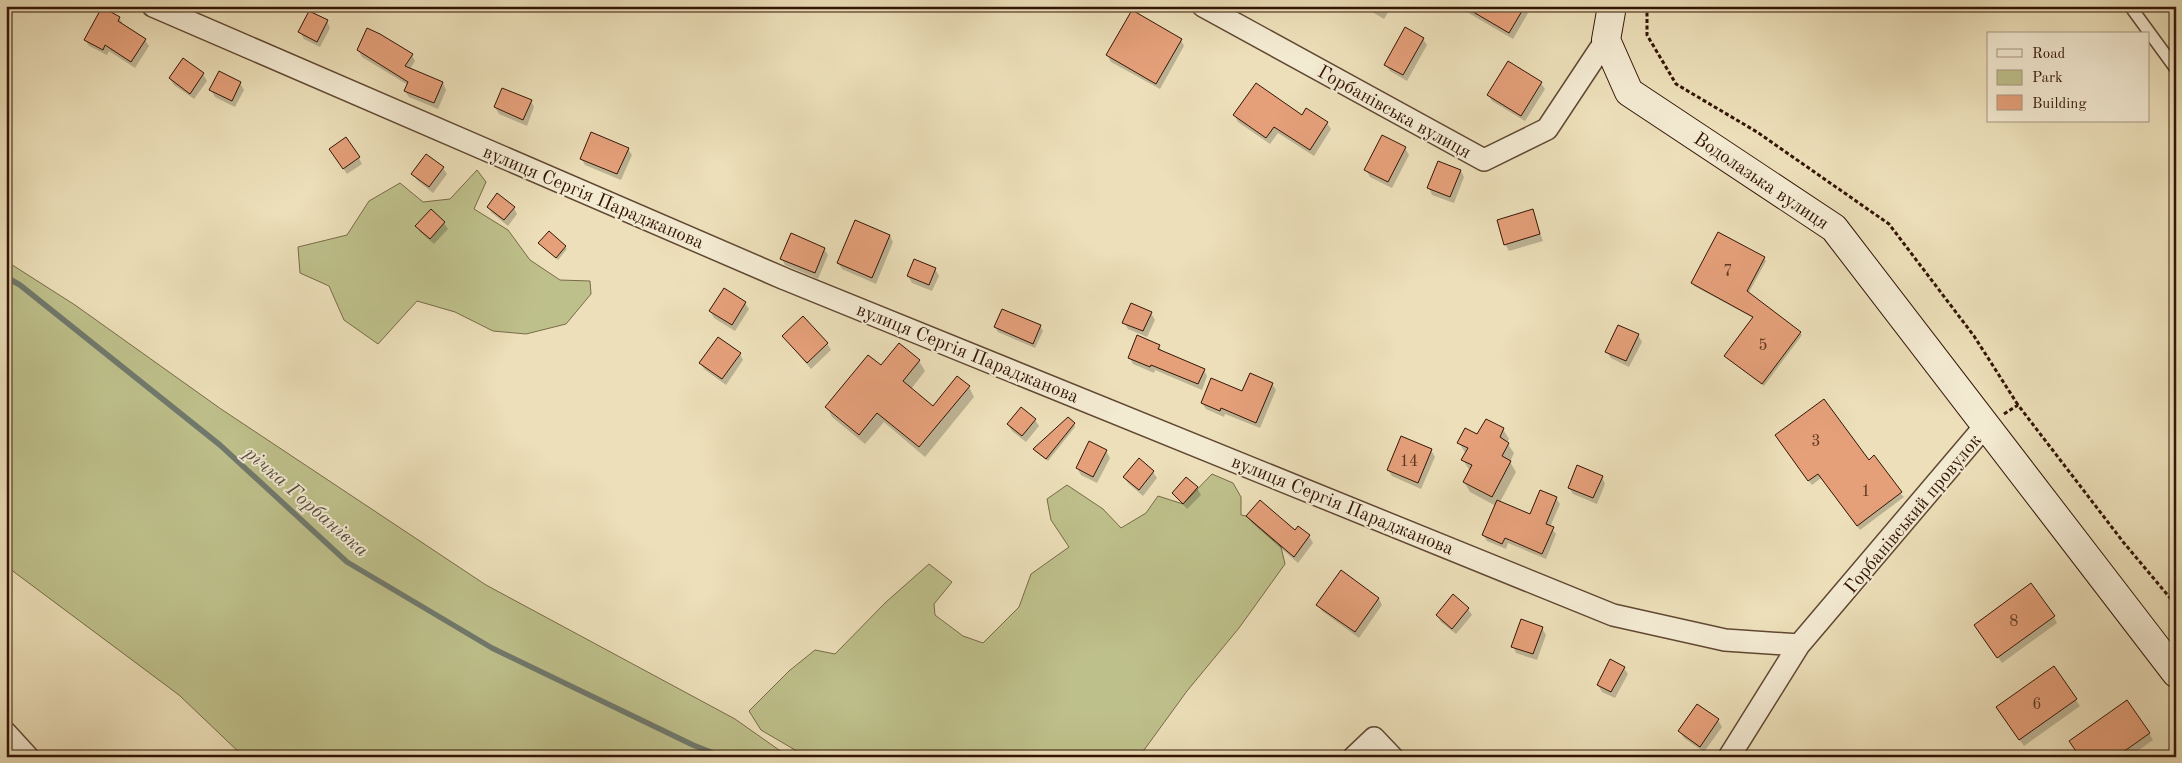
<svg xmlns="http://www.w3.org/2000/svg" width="2182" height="763" viewBox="0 0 2182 763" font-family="'Old Standard TT',serif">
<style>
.green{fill:#bec08b;stroke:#786a48}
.shadow{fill:#0003}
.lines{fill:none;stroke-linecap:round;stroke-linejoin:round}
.stream{stroke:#70796d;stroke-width:5.5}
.building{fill:#e5a07a;stroke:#331505}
.lane-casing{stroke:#614832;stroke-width:14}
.street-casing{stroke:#614832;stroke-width:24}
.secondary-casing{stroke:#331505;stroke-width:30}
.path{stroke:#331505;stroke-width:3;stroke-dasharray:4 2.5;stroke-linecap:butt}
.lane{stroke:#f3ead2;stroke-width:11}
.street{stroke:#f3ead2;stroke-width:21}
.secondary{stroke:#f3ead2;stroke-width:28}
.labels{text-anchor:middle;stroke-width:4;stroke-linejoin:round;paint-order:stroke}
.number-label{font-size:16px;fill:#603822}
.street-label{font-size:19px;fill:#331505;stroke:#f3ead2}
.water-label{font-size:20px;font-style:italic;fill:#574f42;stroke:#f3ead2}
</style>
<rect width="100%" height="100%" fill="#ecdfb9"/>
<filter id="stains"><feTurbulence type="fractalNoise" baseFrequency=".004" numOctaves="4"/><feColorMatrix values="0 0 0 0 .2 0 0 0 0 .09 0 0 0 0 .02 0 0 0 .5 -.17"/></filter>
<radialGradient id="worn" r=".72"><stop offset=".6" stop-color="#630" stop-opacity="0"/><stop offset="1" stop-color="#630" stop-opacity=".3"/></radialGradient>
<path class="green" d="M 477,170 L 486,182 L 474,209 L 508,230 L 530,260 L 560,280 L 590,281 L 591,294 L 566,324 L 526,334 L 493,331 L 455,312 L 417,301 L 378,344 L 344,320 L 329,286 L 300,273 L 298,247 L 347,235 L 369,201 L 400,183 L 423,202 L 450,199 Z
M 6,261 L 75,305 L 221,409 L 486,585 L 735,719 L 789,757 L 244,757 L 179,695 L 6,566 Z
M 1212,474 L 1233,483 L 1241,497 L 1241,515 L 1246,516 L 1281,547 L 1285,564 L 1239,628 L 1187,691 L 1139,757 L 807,757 L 761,730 L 749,711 L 789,671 L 815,650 L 835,654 L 886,602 L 929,564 L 952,582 L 934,604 L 935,615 L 963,636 L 983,643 L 1019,607 L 1031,574 L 1069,547 L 1051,520 L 1047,499 L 1067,485 L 1103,509 L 1121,528 L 1146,513 L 1158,496 L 1183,504 Z"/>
<path class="shadow" d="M 237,6 L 247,6 L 245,10 Z
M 1362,6 L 1392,6 L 1384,19 Z
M 1462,6 L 1532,6 L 1513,39 L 1465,11 Z
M 119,18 L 123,24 L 145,40 L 149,46 L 135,68 L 109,51 L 107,55 L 89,46 L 85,40 Z
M 327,21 L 330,28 L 320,47 L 304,39 L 300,32 Z
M 1423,39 L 1427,45 L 1407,81 L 1390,71 L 1386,65 Z
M 1181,40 L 1184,46 L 1160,89 L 1111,62 L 1107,55 Z
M 358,50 L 412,55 L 415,61 L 410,69 L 443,83 L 446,90 L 438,109 L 409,97 L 405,91 L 408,85 L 362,57 Z
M 203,74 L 207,81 L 194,99 L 174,85 L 170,79 Z
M 240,83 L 244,90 L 235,107 L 215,97 L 211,90 Z
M 1541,83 L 1545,89 L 1525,121 L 1492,101 L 1488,95 Z
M 531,101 L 534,107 L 527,126 L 499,114 L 495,107 Z
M 1235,116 L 1302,117 L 1327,123 L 1331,129 L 1314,156 L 1278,133 L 1270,144 L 1238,122 Z
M 1405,148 L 1409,155 L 1392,188 L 1370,177 L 1366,170 Z
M 628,149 L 632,155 L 621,180 L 585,165 L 581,158 Z
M 335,156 L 359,158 L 362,164 L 347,174 Z
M 443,168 L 447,174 L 433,193 L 417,180 L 413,174 Z
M 1461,171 L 1464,177 L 1454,203 L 1432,195 L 1429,188 Z
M 488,207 L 514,208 L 517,214 L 508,226 L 492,213 Z
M 1532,211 L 1543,241 L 1509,251 L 1505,244 Z
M 444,223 L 448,229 L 434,244 L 420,232 L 417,226 Z
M 890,236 L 893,242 L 876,284 L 842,269 L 838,263 Z
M 540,244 L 565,247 L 567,249 L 558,260 Z
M 824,249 L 828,255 L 818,279 L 785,265 L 782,259 Z
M 1764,258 L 1766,261 L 1748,294 L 1802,335 L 1764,386 L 1726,356 L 1753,318 L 1694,286 L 1692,283 Z
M 935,269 L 939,276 L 932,291 L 912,283 L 908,276 Z
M 745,303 L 749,309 L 735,331 L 714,318 L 710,311 Z
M 1151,313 L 1155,320 L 1147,337 L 1128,329 L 1124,322 Z
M 1040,326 L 1043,331 L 1035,348 L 998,332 L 995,327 Z
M 1638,335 L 1642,342 L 1629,367 L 1611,358 L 1607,352 Z
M 783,336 L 827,343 L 831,350 L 811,369 Z
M 899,344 L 919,361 L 925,371 L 911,389 L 933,407 L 969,387 L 974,397 L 925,457 L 884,422 L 865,444 L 832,417 L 827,407 L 881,366 Z
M 1159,346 L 1162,352 L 1204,370 L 1207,376 L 1202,390 L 1155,370 L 1154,373 L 1133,364 L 1129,357 Z
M 740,354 L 743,360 L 726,385 L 704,369 L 700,363 Z
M 1272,384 L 1276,390 L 1260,428 L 1225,414 L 1224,417 L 1206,409 L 1202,403 Z
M 1035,420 L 1039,426 L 1026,442 L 1012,431 L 1008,425 Z
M 1074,424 L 1075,427 L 1048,461 L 1036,452 L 1034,449 Z
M 1503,429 L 1509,439 L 1507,443 L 1514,453 L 1510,462 L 1516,472 L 1500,502 L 1531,515 L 1556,498 L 1560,504 L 1550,527 L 1556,534 L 1546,559 L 1508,543 L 1506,549 L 1487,541 L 1483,535 L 1496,506 L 1470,492 L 1464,482 L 1470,471 L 1463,460 L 1466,454 L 1459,443 Z
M 1779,440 L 1868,461 L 1904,497 L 1860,530 L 1821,478 L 1812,485 Z
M 1431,450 L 1435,457 L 1421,489 L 1392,476 L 1388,470 Z
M 1106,451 L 1110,458 L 1097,483 L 1081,475 L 1077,468 Z
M 1153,472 L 1157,478 L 1143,496 L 1128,483 L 1124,477 Z
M 1602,477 L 1605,484 L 1597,504 L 1573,494 L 1569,488 Z
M 1197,488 L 1201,495 L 1187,509 L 1173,494 Z
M 1248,516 L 1295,532 L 1298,528 L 1309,536 L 1313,543 L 1298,563 L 1252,523 Z
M 1341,572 L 1379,599 L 1382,605 L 1359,638 L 1322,611 L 1318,605 Z
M 1468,609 L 1472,615 L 1456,634 L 1441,622 L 1437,615 Z
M 2054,617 L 2057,623 L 2002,663 L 1979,631 Z
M 1542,628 L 1546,635 L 1537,660 L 1516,653 L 1513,646 Z
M 1624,668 L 1628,674 L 1615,698 L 1602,692 L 1598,685 Z
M 2053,668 L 2080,706 L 2024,746 L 2001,714 Z
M 1698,706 L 1718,720 L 1722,727 L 1704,752 L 1684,738 L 1680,732 Z
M 2149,733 L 2153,740 L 2129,757 L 2081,757 Z"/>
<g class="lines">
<path class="stream" d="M 6,277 L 20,285 L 220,445 L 347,562 L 492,648 L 693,745 L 723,757"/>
</g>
<path class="building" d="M 1463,6 L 1525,6 L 1509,33 Z
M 102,7 L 120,17 L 118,21 L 146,39 L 131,62 L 105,45 L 103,50 L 84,40 Z
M 1132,10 L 1182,39 L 1156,84 L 1106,55 Z
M 309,11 L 328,20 L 317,42 L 298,32 Z
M 1405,27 L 1424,38 L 1403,75 L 1384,65 Z
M 367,28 L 380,34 L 413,54 L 405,66 L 443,82 L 434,103 L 404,91 L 408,82 L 357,50 Z
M 183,58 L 204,73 L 190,94 L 169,78 Z
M 1508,61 L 1542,82 L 1521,116 L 1487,95 Z
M 219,71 L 241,82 L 232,101 L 209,90 Z
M 1256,83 L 1302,115 L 1306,108 L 1328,122 L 1310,150 L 1274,127 L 1266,138 L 1233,115 Z
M 502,88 L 532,100 L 523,120 L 494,107 Z
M 591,132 L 629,148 L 617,174 L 580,159 Z
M 1382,135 L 1406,147 L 1388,182 L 1364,170 Z
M 346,137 L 360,157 L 343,169 L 329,149 Z
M 426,154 L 444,167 L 429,187 L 411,174 Z
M 1438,161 L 1461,170 L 1450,197 L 1427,188 Z
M 497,193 L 515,207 L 504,220 L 487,207 Z
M 431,209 L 445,222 L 430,239 L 415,226 Z
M 1533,209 L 1540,234 L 1504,245 L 1497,220 Z
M 855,220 L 890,235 L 872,278 L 837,263 Z
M 549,231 L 566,246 L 556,258 L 538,243 Z
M 1718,232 L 1765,257 L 1747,291 L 1801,332 L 1762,384 L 1724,356 L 1753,317 L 1691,283 Z
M 791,233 L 825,248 L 815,273 L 780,259 Z
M 914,259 L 936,268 L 929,285 L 907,276 Z
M 724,288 L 746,302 L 732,325 L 709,311 Z
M 1131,303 L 1152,312 L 1143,331 L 1122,323 Z
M 1002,309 L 1041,325 L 1033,344 L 994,327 Z
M 803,316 L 828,343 L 807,363 L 782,336 Z
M 1618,325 L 1639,334 L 1626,361 L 1605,352 Z
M 1137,335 L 1160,345 L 1158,349 L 1205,369 L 1198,384 L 1151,365 L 1150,367 L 1128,358 Z
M 718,337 L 741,353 L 722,379 L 699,363 Z
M 899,343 L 920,360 L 903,381 L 933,406 L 957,376 L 970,386 L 919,447 L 877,413 L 859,435 L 825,407 L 868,355 L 881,365 Z
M 1250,373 L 1273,383 L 1256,423 L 1221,408 L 1220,411 L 1201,403 L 1211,378 L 1242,391 Z
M 1824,399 L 1869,460 L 1874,455 L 1902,492 L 1857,526 L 1818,474 L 1808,481 L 1775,435 Z
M 1021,407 L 1036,419 L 1022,436 L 1007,424 Z
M 1068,417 L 1075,423 L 1046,459 L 1033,449 Z
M 1486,419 L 1504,428 L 1500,437 L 1509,443 L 1502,456 L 1511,461 L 1492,497 L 1463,482 L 1472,465 L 1461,460 L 1468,448 L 1457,443 L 1465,428 L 1477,434 Z
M 1401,436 L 1432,449 L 1418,483 L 1387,470 Z
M 1089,441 L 1107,450 L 1093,477 L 1076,468 Z
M 1139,458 L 1154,471 L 1139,490 L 1123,477 Z
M 1577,465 L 1603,476 L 1593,498 L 1568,488 Z
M 1186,477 L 1198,487 L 1183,504 L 1172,493 Z
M 1540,490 L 1557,497 L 1546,524 L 1554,527 L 1542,554 L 1505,538 L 1502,544 L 1482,535 L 1497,500 L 1530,514 Z
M 1260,500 L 1295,530 L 1298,526 L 1310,535 L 1294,557 L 1246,516 Z
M 1341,570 L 1379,598 L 1355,632 L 1316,605 Z
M 2031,583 L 2055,616 L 1997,658 L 1974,625 Z
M 1453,594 L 1469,608 L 1452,629 L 1436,615 Z
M 1521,619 L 1543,627 L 1533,654 L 1511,647 Z
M 1610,659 L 1625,667 L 1611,692 L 1597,685 Z
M 2054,666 L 2077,699 L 2019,740 L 1996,707 Z
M 2127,700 L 2150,733 L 2116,757 L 2080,757 L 2069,741 Z
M 1697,704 L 1719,719 L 1700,747 L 1678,731 Z"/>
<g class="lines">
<defs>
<path id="lane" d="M 2130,6 L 2176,69"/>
<path id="street" d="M 153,6 L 785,279 L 1613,615 L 1725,640 L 1799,645
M 1203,6 L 1484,160 L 1547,129 L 1606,40
M 6,733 L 28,757
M 1354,757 L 1374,738 L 1392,757
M 1729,757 L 1799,645 L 1985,426"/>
<path id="secondary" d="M 1612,6 L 1606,40 L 1629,92 L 1834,228 L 2176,673"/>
</defs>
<use href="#lane" class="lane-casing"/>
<use href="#street" class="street-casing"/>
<use href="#secondary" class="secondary-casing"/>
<path class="path" d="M 1647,6 L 1647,35 L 1676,84 L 1757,132 L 1889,224 L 1974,336 L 2018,405
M 2004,414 L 2018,405 L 2124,543 L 2176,605"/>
<use href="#lane" class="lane"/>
<use href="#street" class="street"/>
<use href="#secondary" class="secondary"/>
</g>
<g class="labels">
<g class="number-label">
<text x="1728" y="276">7</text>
<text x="1763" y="350">5</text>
<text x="1816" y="446">3</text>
<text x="1409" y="466">14</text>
<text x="1866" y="496">1</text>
<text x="2014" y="626">8</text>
<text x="2037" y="709">6</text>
</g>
<g class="street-label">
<text transform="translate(1395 111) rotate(29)" y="7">Горбанівська вулиця</text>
<text transform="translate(1762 180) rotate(34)" y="7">Водолазька вулиця</text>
<text transform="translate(594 196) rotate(23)" y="7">вулиця Сергія Параджанова</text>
<text transform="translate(968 352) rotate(22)" y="7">вулиця Сергія Параджанова</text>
<text transform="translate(1343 504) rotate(22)" y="7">вулиця Сергія Параджанова</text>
<text transform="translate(1912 513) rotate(-50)" y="7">Горбанівський провулок</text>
</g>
<g class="water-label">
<text transform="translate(307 501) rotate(41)" y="7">річка Горбанівка</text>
</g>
</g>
<rect width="2182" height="763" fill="none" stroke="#ecdfb9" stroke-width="25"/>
<rect x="8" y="8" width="2167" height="748" fill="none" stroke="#331505" stroke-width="2.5"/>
<rect x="12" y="12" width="2157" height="738" fill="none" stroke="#331505"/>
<rect x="1987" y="32" width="162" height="90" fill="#f3ead2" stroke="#a69580"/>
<rect x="1997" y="49" width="25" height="8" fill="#f3ead2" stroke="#a69580"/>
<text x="2032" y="58" font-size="15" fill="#331505">Road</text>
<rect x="1997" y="70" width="25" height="15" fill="#bec08b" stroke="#a69580"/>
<text x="2032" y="82" font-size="15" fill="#331505">Park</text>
<rect x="1997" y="95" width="25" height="15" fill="#e5a07a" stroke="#a69580"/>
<text x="2032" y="108" font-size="15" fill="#331505">Building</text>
<rect width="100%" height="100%" filter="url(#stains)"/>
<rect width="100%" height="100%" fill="url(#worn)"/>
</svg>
